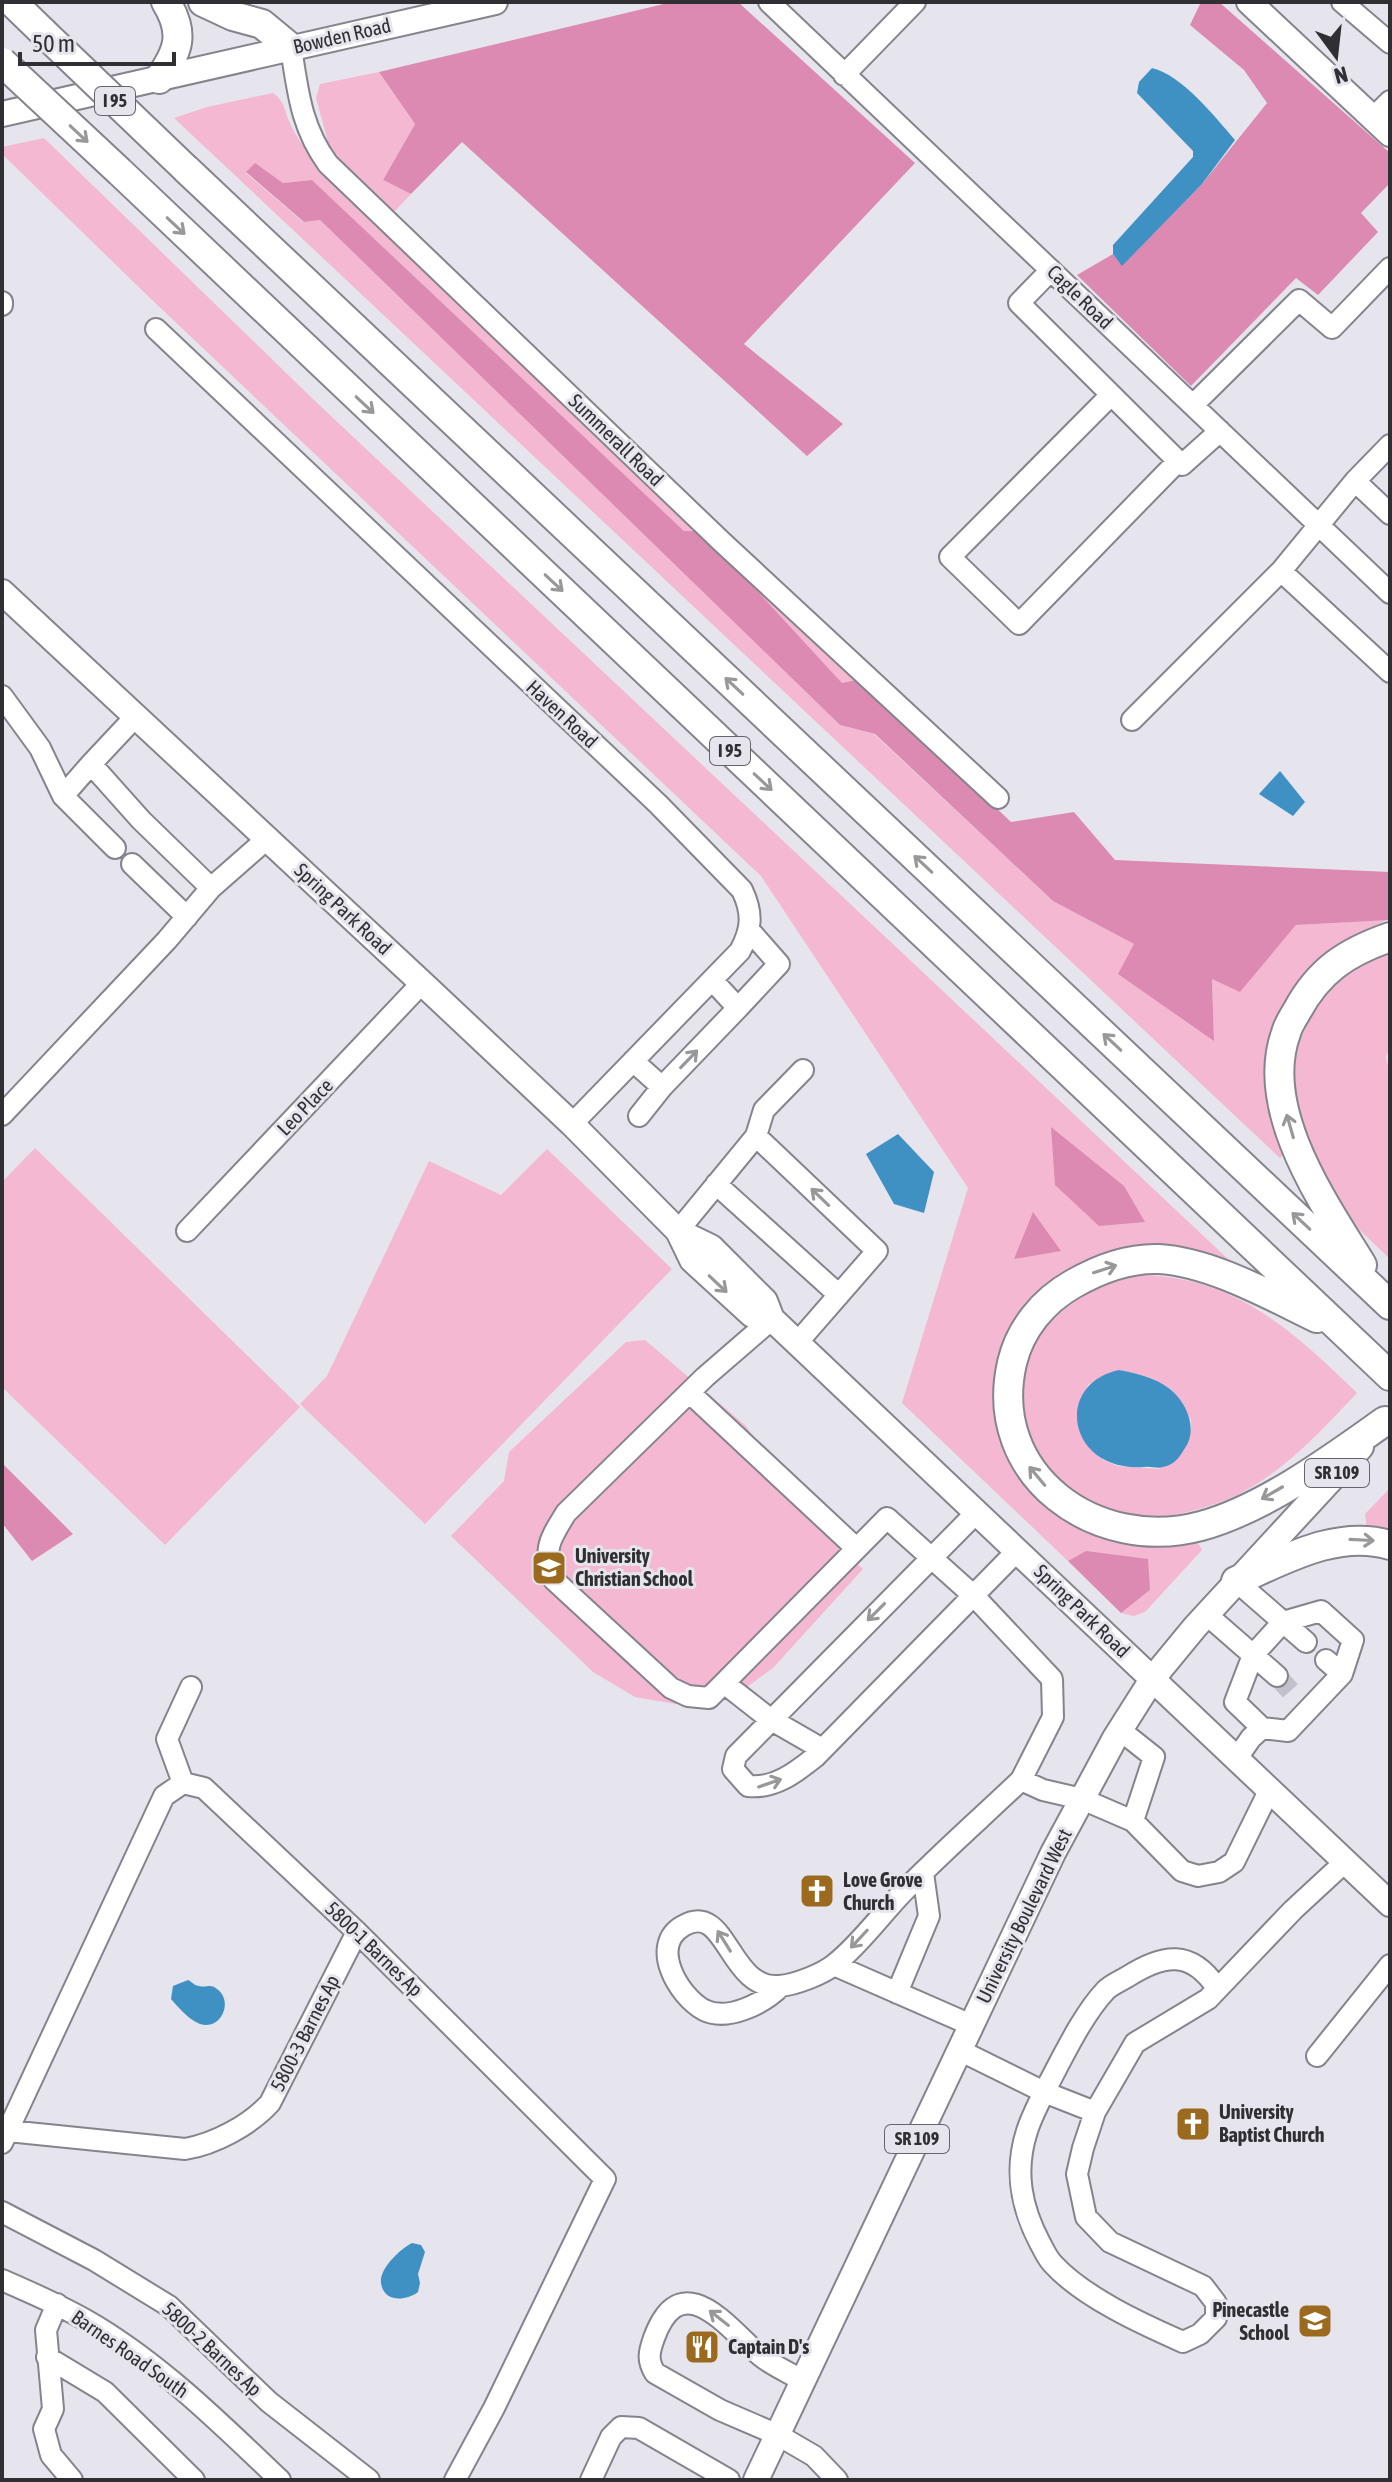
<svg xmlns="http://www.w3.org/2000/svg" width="1392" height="2482" viewBox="0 0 1392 2482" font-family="'Asap Condensed',sans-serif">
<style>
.green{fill:#f4b8d3;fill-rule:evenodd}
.forest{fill:#dc8ab1}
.water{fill:#3f91c4}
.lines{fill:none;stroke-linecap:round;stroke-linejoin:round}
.minor-tunnel{stroke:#c2c0c8;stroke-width:20;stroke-dasharray:20 10;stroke-linecap:butt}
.minor-casing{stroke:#85848c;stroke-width:24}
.major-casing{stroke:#85848c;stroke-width:28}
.highway-casing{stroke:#85848c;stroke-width:32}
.minor{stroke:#fff;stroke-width:20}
.major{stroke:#fff;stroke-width:24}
.highway{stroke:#fff;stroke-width:28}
.highway-bridge-casing{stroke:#85848c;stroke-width:32;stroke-linecap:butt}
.highway-bridge{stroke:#fff;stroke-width:28}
.oneway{stroke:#989799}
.labels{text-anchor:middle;stroke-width:6;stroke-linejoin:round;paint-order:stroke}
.shield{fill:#e6e4ed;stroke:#67656b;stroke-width:2}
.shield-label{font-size:18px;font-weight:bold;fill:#302f33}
.street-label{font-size:20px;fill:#302f33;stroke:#e6e4ed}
.poi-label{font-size:20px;font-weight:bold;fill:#302f33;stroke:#e6e4ed;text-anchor:start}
</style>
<rect width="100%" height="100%" fill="#e6e4ed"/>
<path class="green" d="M 379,72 L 415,124 L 383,180 L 411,194 L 394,212 L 331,153 L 316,98 L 320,84 Z
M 273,93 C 285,102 284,109 289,121 C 296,138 308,153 320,166 L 861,679 L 842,683 L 702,532 L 684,531 L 312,180 L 283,183 L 255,164 L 246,173 L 303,222 L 320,220 L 840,725 L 874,734 L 1053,901 L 1134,944 L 1214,1039 L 1212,979 L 1240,991 L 1296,925 L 1386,920 L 1325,957 L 1289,999 L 1287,1151 L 1280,1158 L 174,118 L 207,107 Z
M 44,138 L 315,401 L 1228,1259 L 1226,1266 L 1145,1250 L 1007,1336 L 994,1395 L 1003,1440 L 1028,1484 L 1073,1526 L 1122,1541 L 1198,1543 L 1202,1550 L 1145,1612 L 1134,1616 L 1121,1613 L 1150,1590 L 1087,1551 L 1068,1561 L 902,1403 L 968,1188 L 761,876 L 150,298 L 2,154 L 2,147 Z
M 1390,950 L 1390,1048 L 1386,1057 L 1390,1076 L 1390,1259 L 1348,1219 L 1313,1159 L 1292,1090 L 1294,1058 L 1299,1040 L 1319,1000 L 1347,971 Z
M 35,1148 L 300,1407 L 165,1545 L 2,1387 L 2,1182 Z
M 547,1149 L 672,1269 L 425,1524 L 300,1404 L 327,1376 L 429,1161 L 501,1195 Z
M 1139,1275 C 1234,1276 1292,1330 1357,1393 C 1320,1432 1285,1471 1237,1495 C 1212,1507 1159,1522 1131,1519 C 1105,1516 1075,1499 1058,1480 C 1050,1471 1039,1462 1034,1452 C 989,1369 1056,1289 1139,1275 ZM 1119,1370 L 1148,1377 L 1171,1389 L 1191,1420 L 1191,1429 L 1159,1469 L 1118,1466 L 1103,1460 L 1078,1411 L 1088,1385 Z
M 645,1340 L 746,1426 L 812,1521 L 863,1569 L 773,1668 L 747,1687 L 676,1704 L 635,1697 L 593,1672 L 451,1536 L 504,1481 L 509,1452 L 626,1342 Z
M 1390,1488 L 1390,1534 L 1367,1530 L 1365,1514 Z"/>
<path class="forest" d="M 672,2 L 738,2 L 915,163 L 744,344 L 843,424 L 807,456 L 462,142 L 411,194 L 383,180 L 415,124 L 379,72 Z
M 1201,2 L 1219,2 L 1390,153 L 1390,183 L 1361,213 L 1378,232 L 1318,295 L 1296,278 L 1191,386 L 1077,275 L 1113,254 L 1122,265 L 1202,184 L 1267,103 L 1244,70 L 1190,25 Z
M 255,163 L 283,183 L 312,180 L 684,531 L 702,531 L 842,683 L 861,679 L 1011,822 L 1074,812 L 1115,860 L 1390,872 L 1390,920 L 1296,925 L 1240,992 L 1212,979 L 1214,1041 L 1118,974 L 1134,944 L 1053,901 L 875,734 L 840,725 L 320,220 L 304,222 L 246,172 Z
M 1051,1127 L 1124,1186 L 1145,1222 L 1099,1226 L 1055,1185 Z
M 1033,1212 L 1061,1251 L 1014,1259 Z
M 2,1463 L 73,1534 L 32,1561 L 2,1523 Z
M 1086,1551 L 1148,1559 L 1150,1590 L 1121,1613 L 1068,1561 Z"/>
<path class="water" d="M 1152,68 C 1182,75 1215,117 1235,140 L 1202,184 L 1122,266 L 1113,254 L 1113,245 L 1193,157 L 1193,151 L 1137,93 L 1139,82 Z
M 1280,771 L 1305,802 L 1293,816 L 1259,794 Z
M 898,1134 L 934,1172 L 924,1213 L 894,1204 L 866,1154 Z
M 1119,1370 C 1136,1373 1156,1378 1170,1389 C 1187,1403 1198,1429 1185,1448 C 1179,1458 1174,1465 1163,1467 C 1157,1469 1151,1466 1145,1467 C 1067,1473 1053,1384 1119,1370 Z
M 188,1980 C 192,1982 195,1986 199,1986 C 207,1988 210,1983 217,1989 C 234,2001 221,2031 200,2024 C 189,2020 178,2007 171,1999 L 173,1986 Z
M 412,2243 L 421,2245 L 425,2252 L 418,2274 L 420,2283 L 418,2292 C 406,2301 384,2303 381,2283 C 379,2269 400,2249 412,2243 Z"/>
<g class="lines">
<path class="minor-tunnel" d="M 1277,1676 L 1295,1696"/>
<defs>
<path id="minor" d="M 769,2 L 1390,593
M 1342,2 L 1390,43
M 291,48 C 298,92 301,127 328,164 L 722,542 L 998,798
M 844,75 L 915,2
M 1373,118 L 1390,101
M 1051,270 L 1019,303 L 1182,465 L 1220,431
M 2,302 L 2,305
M 156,329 L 658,804 L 742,890 C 753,913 752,929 740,951 L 572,1124
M 1111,395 L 950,557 L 1019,624 L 1178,461
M 1193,405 L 1299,300 L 1332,328 L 1390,268
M 1390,445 L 1355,481 L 1281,571 L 1390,672
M 1355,481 L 1390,514
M 2,696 L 40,748 L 63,796 L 115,848
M 136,716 L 91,764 L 141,820 L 211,888 L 268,838
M 1132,720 L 1281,571
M 63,796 L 91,764
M 132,864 L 187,917
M 738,1008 L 779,964 L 750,931
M 633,1061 L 662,1087 L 738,1008 L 712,980
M 2,1115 L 167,940 L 211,888
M 639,1116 L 662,1087
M 756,1136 L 877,1251 L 797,1343
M 716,1184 L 839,1295
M 187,1231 L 422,983
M 678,1231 L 756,1136 L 764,1110 L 803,1070
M 772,1319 L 705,1377 L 566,1513 C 549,1541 543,1547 554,1580 L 671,1688 L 688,1696 L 709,1698 L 724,1683 L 770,1719 L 822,1749
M 690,1393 L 856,1548
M 977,1512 L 736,1756 L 733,1769 L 748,1786 C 774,1789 795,1773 815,1757 L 1018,1550
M 1236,1581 L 1306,1642
M 1206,1614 L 1277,1676
M 724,1683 L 887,1518 L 974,1596 L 1052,1679 L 1053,1717 L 1021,1780
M 1262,1728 L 1235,1702 L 1253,1655 L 1283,1622 L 1321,1611 L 1353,1640 L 1342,1674
M 1120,1730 L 1154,1757 L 1133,1821
M 1237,1758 L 1251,1738 L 1262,1728 L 1288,1731 L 1342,1674 L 1326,1660
M 183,1783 L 167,1739 L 191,1687
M 834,1965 L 971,2025
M 781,1986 C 764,2003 728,2022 704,2010 C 678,1996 649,1945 683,1926 C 727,1900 728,1990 779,1986 C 795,1985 823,1974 835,1964 C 860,1944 880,1916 902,1893 C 940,1854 981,1818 1021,1780 L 1043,1790 L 1082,1799 L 1133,1821 L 1182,1871 L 1198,1876 L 1219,1872 L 1234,1862 L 1270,1789
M 897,1993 L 929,1916 L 923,1873
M 959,2050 L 1044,2092 C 1038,2105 1031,2118 1027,2131 C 1014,2171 1021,2207 1040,2243 C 1044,2250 1047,2258 1053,2264 C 1083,2297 1142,2324 1183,2342 L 1200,2334 L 1216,2318 L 1216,2303 L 1203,2286 L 1110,2242 L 1086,2217 L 1077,2174 L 1083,2148 L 1095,2112 L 1135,2043 L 1208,1999 L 1293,1910 L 1346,1861
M 1317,2056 L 1390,1965
M 1095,2112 L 1044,2092 C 1061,2061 1082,2015 1106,1990 C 1111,1985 1120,1981 1127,1977 C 1163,1954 1191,1949 1217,1988
M 8,2131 L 185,2149 C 215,2144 250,2125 270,2103 L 357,1932
M 2,2143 L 164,1796 L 183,1783 L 204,1788 L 357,1932 L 605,2179 L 494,2408 L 455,2480
M 2,2212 L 94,2260 L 169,2306 L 269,2402 L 369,2480
M 2,2280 C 34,2294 66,2308 96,2326 C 165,2368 222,2425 280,2480
M 57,2304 L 46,2330 L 53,2409 L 44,2429 L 51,2455 L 72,2480
M 47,2357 L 105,2392 L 194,2480
M 803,2381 C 790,2373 773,2366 761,2356 C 730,2331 682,2262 654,2338 C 649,2352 647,2360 655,2373 L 720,2410 L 778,2435 L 814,2456 L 837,2480
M 591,2480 L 611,2437 L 621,2427 L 639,2428 L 729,2480"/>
<path id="major" d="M 1249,2 L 1390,134
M 2,114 L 495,2
M 2,592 L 422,983 L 572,1124 L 678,1231 L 711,1247 L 765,1301 L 772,1319 L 1390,1904
M 678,1231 L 692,1260 L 752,1315 L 772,1319
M 756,2480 L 1053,1853 L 1115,1738 L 1153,1678 L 1195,1627 L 1361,1447"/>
<path id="highway" d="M 12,2 L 44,33
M 203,2 L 233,16 L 262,24 L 291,48
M 159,79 C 179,51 185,33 166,2
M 186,169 L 1390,1305
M 120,172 L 1390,1376
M 1362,1265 C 1324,1203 1258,1110 1286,1033 C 1288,1025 1293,1018 1297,1011 C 1319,970 1347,952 1390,937
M 1317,1318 C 1271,1296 1211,1262 1159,1259 C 1129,1258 1099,1269 1073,1284 C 1043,1301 1020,1329 1012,1363 C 986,1476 1097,1554 1201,1526 C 1264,1509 1333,1458 1385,1421
M 1236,1581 C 1284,1560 1337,1529 1390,1545"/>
</defs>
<use href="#minor" class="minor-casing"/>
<use href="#major" class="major-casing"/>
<use href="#highway" class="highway-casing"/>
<use href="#minor" class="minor"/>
<use href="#major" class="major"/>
<use href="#highway" class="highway"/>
<defs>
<path id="highway-bridge" d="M 44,33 L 186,169
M 2,62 L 120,172"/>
</defs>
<use href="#highway-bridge" class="highway-bridge-casing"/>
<use href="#highway-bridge" class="highway-bridge"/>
</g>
<defs><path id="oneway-shaft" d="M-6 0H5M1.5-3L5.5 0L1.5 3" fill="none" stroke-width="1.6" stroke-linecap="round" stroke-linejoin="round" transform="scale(2)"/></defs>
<g class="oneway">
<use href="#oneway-shaft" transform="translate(79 134) rotate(43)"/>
<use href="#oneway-shaft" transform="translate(176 226) rotate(43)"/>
<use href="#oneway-shaft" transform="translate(365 405) rotate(43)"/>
<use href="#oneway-shaft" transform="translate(554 583) rotate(43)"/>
<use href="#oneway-shaft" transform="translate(734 686) rotate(-137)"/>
<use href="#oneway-shaft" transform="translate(763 782) rotate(43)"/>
<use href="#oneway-shaft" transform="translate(923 864) rotate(-137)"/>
<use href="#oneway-shaft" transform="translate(1112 1042) rotate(-137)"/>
<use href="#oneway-shaft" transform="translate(689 1059) rotate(-46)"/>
<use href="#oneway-shaft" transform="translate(1290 1126) rotate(-106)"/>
<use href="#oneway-shaft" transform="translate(820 1197) rotate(-136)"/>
<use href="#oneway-shaft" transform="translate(1301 1221) rotate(-137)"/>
<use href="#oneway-shaft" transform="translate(1105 1269) rotate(-18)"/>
<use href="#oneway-shaft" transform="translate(718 1284) rotate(43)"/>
<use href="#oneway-shaft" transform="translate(1037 1476) rotate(-130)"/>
<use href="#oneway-shaft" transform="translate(1272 1493) rotate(150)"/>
<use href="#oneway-shaft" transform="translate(1362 1540) rotate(3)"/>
<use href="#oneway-shaft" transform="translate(876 1612) rotate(135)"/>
<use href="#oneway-shaft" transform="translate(770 1783) rotate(-19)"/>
<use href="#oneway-shaft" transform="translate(859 1939) rotate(133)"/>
<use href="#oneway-shaft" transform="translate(724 1941) rotate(-122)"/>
<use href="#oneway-shaft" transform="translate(719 2318) rotate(-142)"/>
</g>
<defs>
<symbol id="school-square" viewBox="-11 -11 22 22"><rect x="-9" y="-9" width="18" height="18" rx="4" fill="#9b6a1e" stroke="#e6e4ed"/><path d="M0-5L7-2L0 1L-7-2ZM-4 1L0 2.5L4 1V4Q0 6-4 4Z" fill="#fff"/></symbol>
<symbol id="church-square" viewBox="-11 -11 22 22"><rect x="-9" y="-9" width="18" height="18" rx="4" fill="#9b6a1e" stroke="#e6e4ed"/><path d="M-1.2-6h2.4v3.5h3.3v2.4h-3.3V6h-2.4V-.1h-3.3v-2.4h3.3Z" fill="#fff"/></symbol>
<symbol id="restaurant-square" viewBox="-11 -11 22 22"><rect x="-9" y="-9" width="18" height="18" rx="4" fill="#9b6a1e" stroke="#e6e4ed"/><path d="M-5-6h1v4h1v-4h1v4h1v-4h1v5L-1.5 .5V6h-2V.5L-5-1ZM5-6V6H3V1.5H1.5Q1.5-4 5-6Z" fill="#fff"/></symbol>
</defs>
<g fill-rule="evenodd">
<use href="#school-square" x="529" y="1548" width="40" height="40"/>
<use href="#church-square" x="797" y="1871" width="40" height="40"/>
<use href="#church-square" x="1173" y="2104" width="40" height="40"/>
<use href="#school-square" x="1295" y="2301" width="40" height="40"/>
<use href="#restaurant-square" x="682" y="2327" width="40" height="40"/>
</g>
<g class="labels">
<g class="shield">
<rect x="95" y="87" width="40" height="28" rx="6"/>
<rect x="710" y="737" width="40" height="28" rx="6"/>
<rect x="1305" y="1459" width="64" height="28" rx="6"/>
<rect x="885" y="2125" width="64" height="28" rx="6"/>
</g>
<g class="shield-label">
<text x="115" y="107">I 95</text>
<text x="730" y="757">I 95</text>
<text x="1337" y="1479">SR 109</text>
<text x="917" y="2145">SR 109</text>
</g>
<g class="street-label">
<text transform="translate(342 36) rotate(-13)" y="7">Bowden Road</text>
<text transform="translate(1080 297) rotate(44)" y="7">Cagle Road</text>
<text transform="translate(616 440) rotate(44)" y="7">Summerall Road</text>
<text transform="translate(562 714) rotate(43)" y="7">Haven Road</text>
<text transform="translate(343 909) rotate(43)" y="7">Spring Park Road</text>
<text transform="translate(305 1107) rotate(-46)" y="7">Leo Place</text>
<text transform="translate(1082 1611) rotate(44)" y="7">Spring Park Road</text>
<text transform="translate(1024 1916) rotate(-64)" y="7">University Boulevard West</text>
<text transform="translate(374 1949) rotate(44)" y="7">5800-1 Barnes Ap</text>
<text transform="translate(305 2033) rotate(-63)" y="7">5800-3 Barnes Ap</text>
<text transform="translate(212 2349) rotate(43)" y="7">5800-2 Barnes Ap</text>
<text transform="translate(130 2354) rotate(35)" y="7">Barnes Road South</text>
</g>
<g class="poi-label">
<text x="575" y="1563">University<tspan x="575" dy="23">Christian School</tspan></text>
<text x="843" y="1887">Love Grove<tspan x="843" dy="23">Church</tspan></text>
<text x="1219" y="2119">University<tspan x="1219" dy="23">Baptist Church</tspan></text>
<text x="1289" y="2317" text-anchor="end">Pinecastle<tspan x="1289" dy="23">School</tspan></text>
<text x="728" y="2354">Captain D's</text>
</g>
</g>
<rect width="1392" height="2482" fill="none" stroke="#302f33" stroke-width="8"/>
<g transform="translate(1336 56) rotate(165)" stroke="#e6e4ed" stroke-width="6" paint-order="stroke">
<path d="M0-6L14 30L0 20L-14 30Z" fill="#302f33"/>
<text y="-12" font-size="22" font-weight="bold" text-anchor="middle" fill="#302f33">N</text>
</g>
<path d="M20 52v12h154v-12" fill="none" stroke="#302f33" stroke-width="4"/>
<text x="32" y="52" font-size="24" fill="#302f33" stroke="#e6e4ed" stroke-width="6" paint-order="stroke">50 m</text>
</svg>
